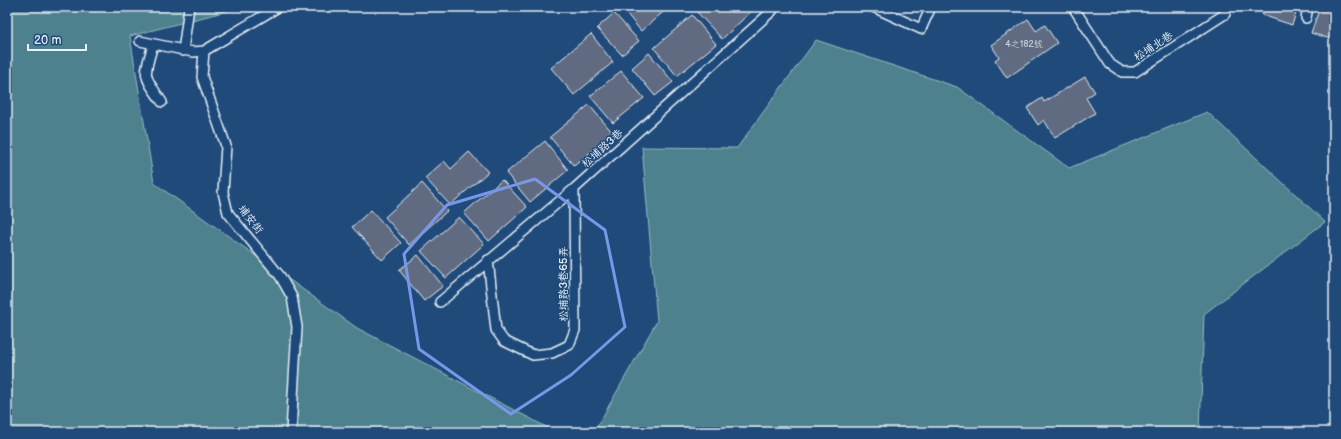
<svg xmlns="http://www.w3.org/2000/svg" width="1341" height="439" viewBox="0 0 1341 439" font-family="'Balsamiq Sans','LXGW WenKai TC',sans-serif">
<style>
.green{fill:#4d818e;stroke:#9ab9c3}
.building{fill:#606a81;stroke:#e8f1f8}
.lines{fill:none;stroke-linecap:round;stroke-linejoin:round}
.lane-casing{stroke:#e8f1f8;stroke-width:12}
.lane{stroke:#1f4a7a;stroke-width:9}
.marked{fill:none;stroke:#7897e6;stroke-width:3;stroke-linejoin:round}
.labels{text-anchor:middle;stroke-width:3;stroke-linejoin:round;paint-order:stroke}
.number-label{font-size:9px;fill:#c6cfda}
.street-label{font-size:11px;fill:#e8f1f8;stroke:#1f4a7a}
</style>
<rect width="100%" height="100%" fill="#1f4a7a"/>
<filter id="ink" filterUnits="userSpaceOnUse"><feTurbulence type="fractalNoise" baseFrequency=".025" numOctaves="2"/><feDisplacementMap in="SourceGraphic" scale="8" xChannelSelector="R" yChannelSelector="G"/><feConvolveMatrix kernelMatrix="1 2 1 2 8 2 1 2 1" color-interpolation-filters="sRGB"/></filter>
<g filter="url(#ink)">
<path class="green" d="M 7,7 L 243,7 L 130,36 L 154,183 L 357,328 L 556,432 L 7,432 Z
M 816,40 L 957,87 L 1069,168 L 1207,112 L 1325,222 L 1204,314 L 1200,432 L 594,432 L 657,321 L 642,147 L 737,148 Z"/>
<path class="building" d="M 621,7 L 669,7 L 641,31 Z
M 701,7 L 756,7 L 722,39 L 696,11 Z
M 1235,7 L 1257,7 L 1255,13 Z
M 1265,7 L 1298,7 L 1292,25 L 1262,15 Z
M 1320,7 L 1334,7 L 1334,40 L 1311,33 Z
M 614,13 L 639,41 L 622,55 L 597,28 Z
M 692,15 L 716,44 L 677,76 L 654,48 Z
M 1028,19 L 1036,31 L 1045,25 L 1057,43 L 1007,78 L 995,60 L 999,57 L 991,45 Z
M 591,34 L 613,62 L 574,95 L 551,68 Z
M 649,53 L 673,82 L 655,96 L 632,68 Z
M 621,71 L 644,98 L 613,123 L 590,96 Z
M 1085,77 L 1095,92 L 1086,98 L 1095,113 L 1055,138 L 1044,120 L 1038,125 L 1027,108 L 1042,98 L 1044,102 Z
M 589,105 L 613,133 L 574,166 L 550,137 Z
M 545,141 L 568,170 L 530,202 L 506,173 Z
M 469,152 L 488,172 L 450,205 L 425,178 L 444,161 L 451,169 Z
M 502,180 L 527,207 L 489,241 L 464,213 Z
M 422,183 L 447,211 L 409,245 L 385,217 Z
M 371,210 L 401,243 L 382,260 L 352,227 Z
M 459,217 L 484,244 L 446,278 L 421,251 Z
M 418,255 L 443,286 L 424,301 L 399,270 Z"/>
<g class="lines">
<defs>
<path id="lane" d="M 278,7 L 204,51 L 202,77 L 226,146 L 223,192 L 228,213 L 280,276 L 292,297 L 297,327 L 291,432
M 873,7 L 921,29 L 931,7
M 1073,7 L 1110,64 L 1122,72 L 1135,72 L 1225,14
M 1306,18 L 1308,7
M 140,41 L 193,52 L 204,51
M 153,45 C 143,78 143,74 162,102
M 183,51 L 189,7
M 488,260 L 496,330 L 504,341 L 533,355 L 552,353 L 569,345 L 575,330 L 574,189
M 440,302 L 574,189 L 772,11 L 774,7"/>
</defs>
<use href="#lane" class="lane-casing"/>
<use href="#lane" class="lane"/>
</g>
</g>
<path class="marked" d="M 535,179 L 605,230 L 625,327 L 571,375 L 511,414 L 419,349 L 404,254 L 447,205 Z"/>
<g class="labels">
<g class="number-label">
<text x="1024" y="47">4之182號</text>
</g>
<g class="street-label">
<text transform="translate(1153 46) rotate(-33)" y="4">松埔北巷</text>
<text transform="translate(602 148) rotate(-42)" y="4">松埔路3巷</text>
<text transform="translate(251 219) rotate(52)" y="4">埔安街</text>
<text transform="translate(563 284) rotate(-90)" y="4">松埔路3巷65弄</text>
</g>
</g>
<rect width="1341" height="439" fill="none" stroke="#1f4a7a" stroke-width="24"/>
<rect x="12" y="12" width="1317" height="415" fill="none" stroke="#e8f1f8" stroke-width="1.5" filter="url(#ink)"/>
<path d="M28 44v6h58v-6" fill="none" stroke="#e8f1f8" stroke-width="2"/>
<text x="34" y="44" font-size="12" fill="#e8f1f8" stroke="#1f4a7a" stroke-width="3" paint-order="stroke">20 m</text>
</svg>
